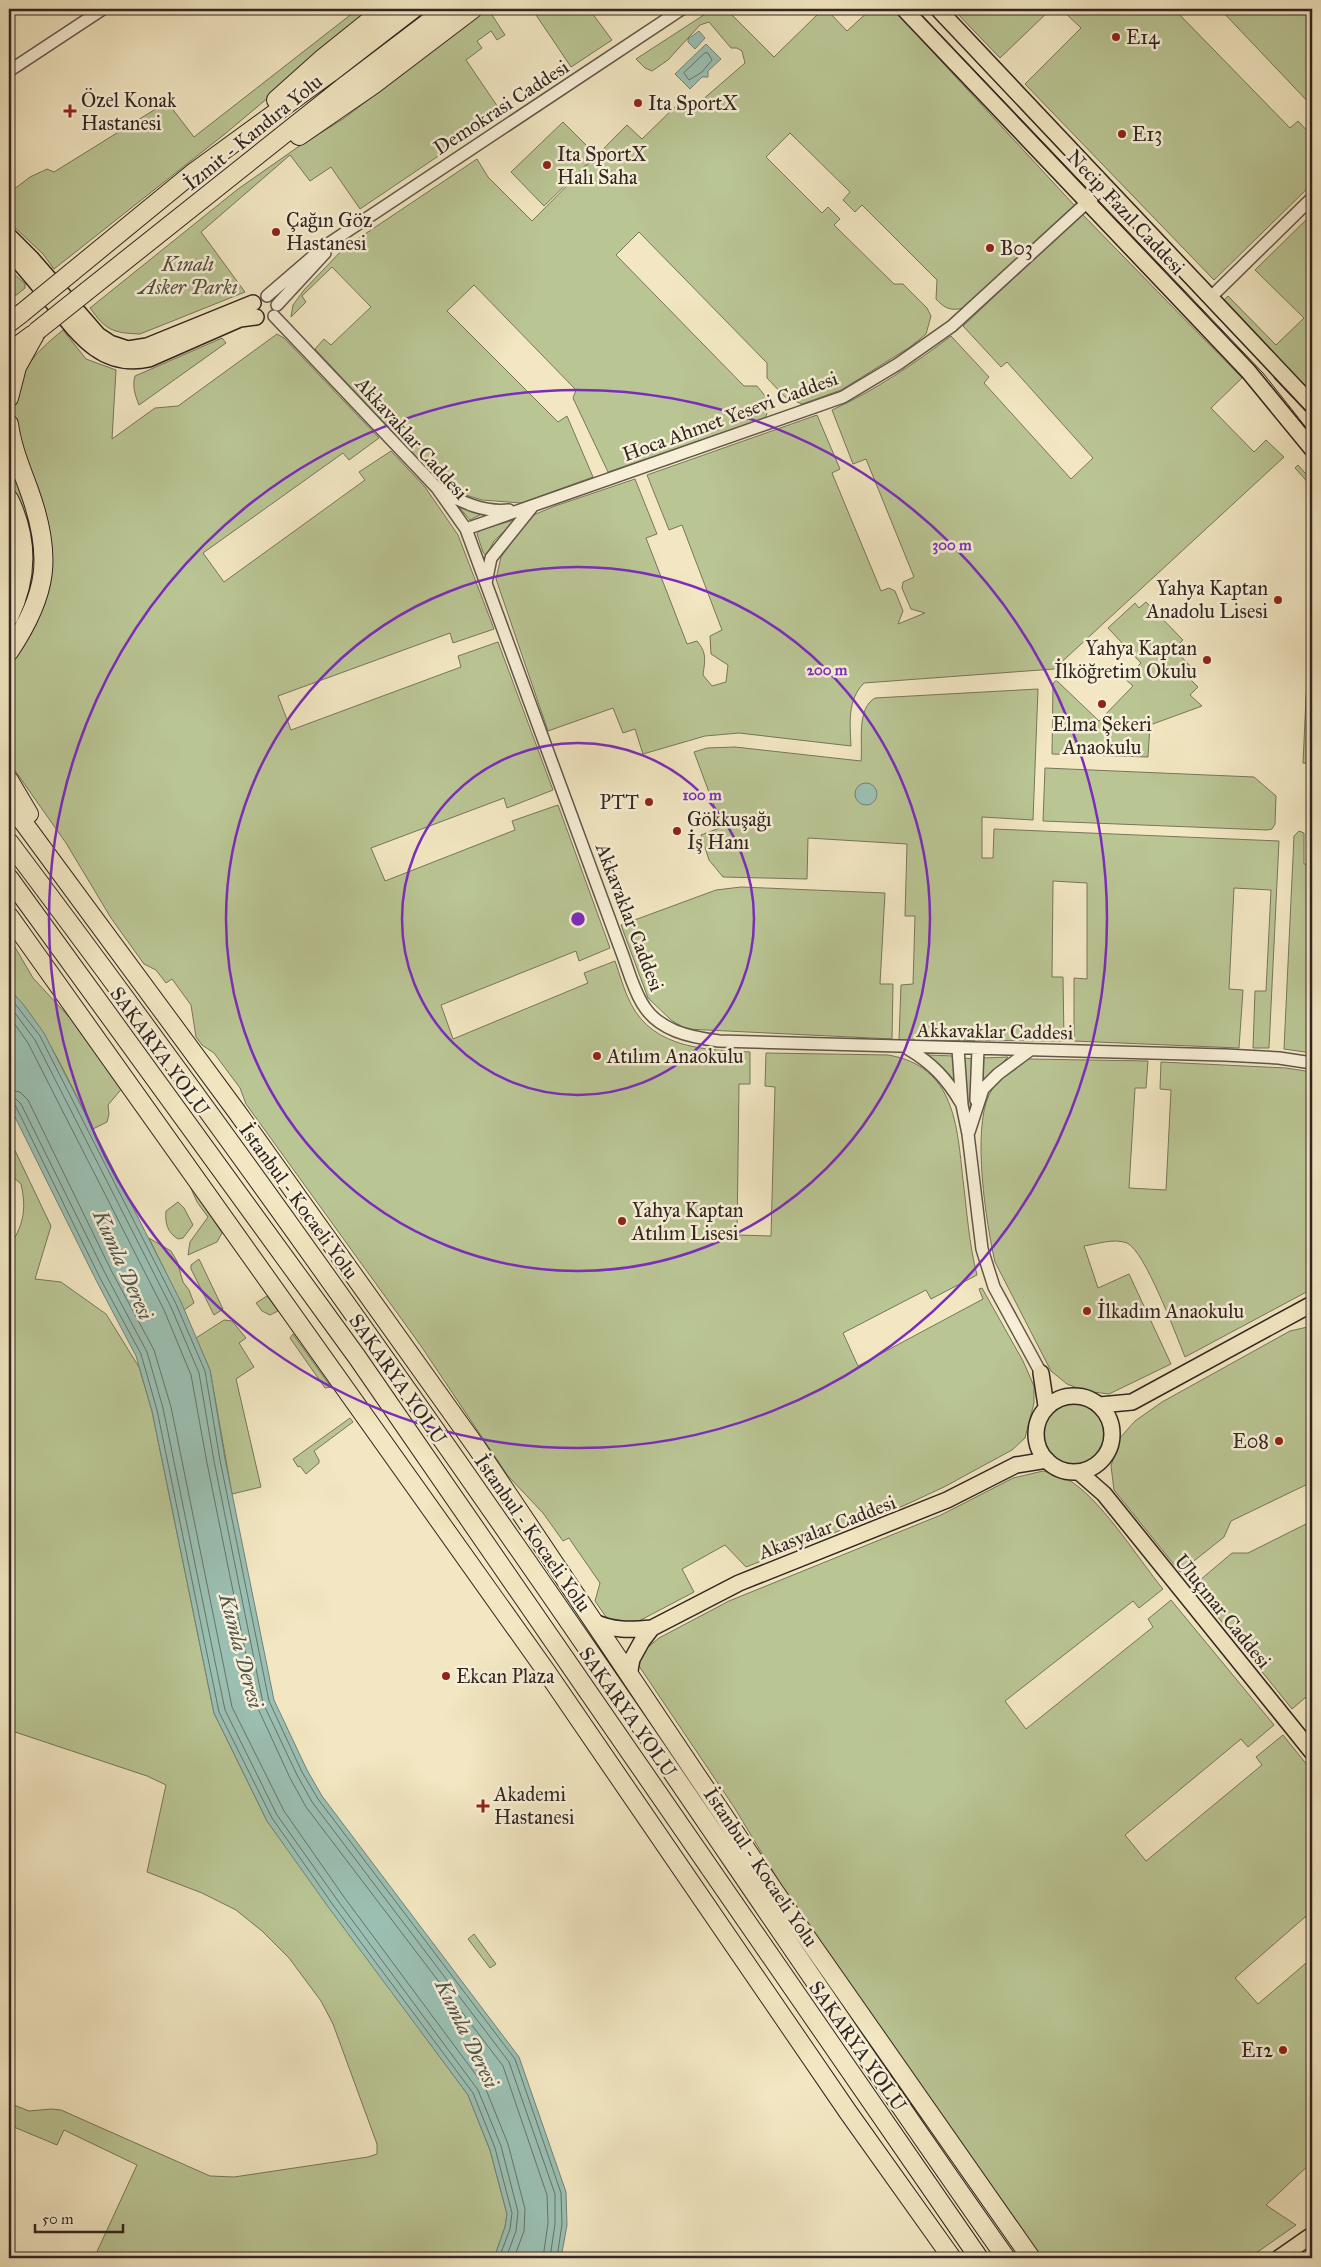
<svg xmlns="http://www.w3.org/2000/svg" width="1321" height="2267" viewBox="0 0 1321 2267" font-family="'IM FELL Great Primer',serif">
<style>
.green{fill:#bac594;stroke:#76765b}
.water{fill:#9bc0b3;stroke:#718279}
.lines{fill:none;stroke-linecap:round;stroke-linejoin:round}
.shore{stroke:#66736a;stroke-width:1}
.minor-casing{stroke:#62564a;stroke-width:14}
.major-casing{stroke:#322622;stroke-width:18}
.highway-casing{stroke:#322622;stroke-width:20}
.minor{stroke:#f7efd7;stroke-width:11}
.major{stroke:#f2e7c2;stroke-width:15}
.highway{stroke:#f2e7c2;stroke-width:18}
.tram{stroke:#322622;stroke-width:1}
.highway-bridge-casing{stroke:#322622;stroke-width:20;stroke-linecap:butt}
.highway-bridge{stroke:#f2e7c2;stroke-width:18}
.ring{fill:none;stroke:#7b2cbf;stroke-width:2.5}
.poi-dot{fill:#8f2418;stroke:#f7efd7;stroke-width:2}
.labels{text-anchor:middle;stroke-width:5;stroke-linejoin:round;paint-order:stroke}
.poi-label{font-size:20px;fill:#322622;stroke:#f7efd7;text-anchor:start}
.street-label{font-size:20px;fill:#322622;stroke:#f7efd7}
.park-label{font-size:20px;font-style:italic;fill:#544e3e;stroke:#f7efd7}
.water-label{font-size:21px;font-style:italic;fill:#52544e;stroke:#f7efd7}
.centre{fill:#7b2cbf;stroke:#f7efd7;stroke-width:2.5}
.ring-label{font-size:15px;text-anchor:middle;font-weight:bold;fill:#7b2cbf;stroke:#f7efd7;stroke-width:5;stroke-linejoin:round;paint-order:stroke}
</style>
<rect width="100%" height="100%" fill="#f2e7c2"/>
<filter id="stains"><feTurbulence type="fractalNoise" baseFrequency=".004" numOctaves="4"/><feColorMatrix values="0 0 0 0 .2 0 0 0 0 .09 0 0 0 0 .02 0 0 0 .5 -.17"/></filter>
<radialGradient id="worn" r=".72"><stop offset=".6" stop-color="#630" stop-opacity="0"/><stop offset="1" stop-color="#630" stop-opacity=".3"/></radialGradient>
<path class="green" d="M 358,9 L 374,9 L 226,133 L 54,269 L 43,254 L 9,222 L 9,193 L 30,177 L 47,169 L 54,172 L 167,102 L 194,137 Z
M 488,9 L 501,9 L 492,15 L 505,35 L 497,40 L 491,31 L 477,41 L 482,48 L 466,60 L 502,113 L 360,209 L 331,167 L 310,181 L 290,155 L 201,232 L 245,292 L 140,334 C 112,333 106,330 90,308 L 238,189 L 298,147 L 343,119 Z
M 532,9 L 589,9 L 612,40 L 571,67 Z
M 713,9 L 726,9 L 774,57 L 820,12 L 818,9 L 832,9 L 829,12 L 847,31 L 871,9 L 893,9 L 1075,206 L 964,308 C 951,311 945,309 936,299 L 937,280 L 862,205 L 855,212 L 843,200 L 850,192 L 790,133 L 766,157 L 822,213 L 828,207 L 840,219 L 834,225 L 894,284 L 903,284 L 927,308 L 931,316 L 926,334 L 910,347 L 841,390 L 802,404 L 785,397 L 767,378 L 767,363 L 639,232 L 616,255 L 744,386 L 757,386 C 767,398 772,403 765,418 L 608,472 L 573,398 L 576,390 L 474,285 L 447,311 L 558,422 L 567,416 L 593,477 L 521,503 L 482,500 L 459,493 L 444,483 L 422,463 L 315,349 L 324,339 L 331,345 L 371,307 L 332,267 L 302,296 L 306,302 L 291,317 L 293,305 L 304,290 L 344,248 L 477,159 L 488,177 L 532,221 L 627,125 L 642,139 L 683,99 L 693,108 L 745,63 L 742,51 L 737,48 L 731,48 L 709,22 L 700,25 L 668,60 L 652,71 L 645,68 L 636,59 Z
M 953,9 L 1051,9 L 1000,58 Z
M 1061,9 L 1178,9 L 1176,11 L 1290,128 L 1298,121 L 1312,136 L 1312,184 L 1214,280 L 1025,84 L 1081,28 Z
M 1220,9 L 1312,9 L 1312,106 Z
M 563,122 L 596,155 L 544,206 L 511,172 Z
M 1082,214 L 1242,378 L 1211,408 L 1254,452 L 1266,440 L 1284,457 L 1054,669 L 864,683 C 847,700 850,724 851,746 L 739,733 L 705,736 L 643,754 L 635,729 L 623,733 L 613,708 L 548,731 L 496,579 L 501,557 L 531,516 L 555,506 L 635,479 L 657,534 L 646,538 L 687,644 L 697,641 C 707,653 705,660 703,675 L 712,686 L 726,682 L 728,665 L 711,654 L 710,636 L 722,630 L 682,525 L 669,530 L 647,475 L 817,415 L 840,469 L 832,473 L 881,591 L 889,588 L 895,591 L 903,611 L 898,624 L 925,613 L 911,609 L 902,588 L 903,582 L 914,577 L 866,459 L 853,464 L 832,410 C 874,391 914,364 951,336 L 989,377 L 984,383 L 1071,479 L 1093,458 L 1007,362 L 1001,367 L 963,326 Z
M 1312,214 L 1312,394 L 1223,301 L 1228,296 L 1276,345 L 1304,318 L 1255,270 Z
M 9,269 L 25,284 L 25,288 L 9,301 Z
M 63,330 L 86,359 L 116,370 L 112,439 L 155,408 L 178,406 L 277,334 L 284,338 L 379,438 L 349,460 L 343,453 L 203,553 L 224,582 L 365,480 L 359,472 L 391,451 L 425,487 L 458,535 L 494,629 L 453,643 L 450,633 L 278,696 L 291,730 L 461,667 L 458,656 L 498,642 L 553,790 L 507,808 L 504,798 L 371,848 L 385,881 L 515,830 L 512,821 L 558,805 L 610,948 L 579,961 L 576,951 L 441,1005 L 453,1039 L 588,983 L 584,973 L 615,961 C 620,975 624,991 631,1004 C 654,1049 707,1050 750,1052 L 750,1084 L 739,1084 L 737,1235 L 771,1236 L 775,1087 L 765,1086 L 766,1053 L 888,1055 C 955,1066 957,1126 963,1180 C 967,1212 969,1244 977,1275 L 931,1299 L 926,1290 L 843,1333 L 858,1366 L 983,1299 L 979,1289 L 982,1288 L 1023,1361 L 1034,1386 L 1034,1403 L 1025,1438 L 1012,1450 L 944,1487 L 903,1506 L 746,1567 L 725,1545 L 682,1569 L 694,1592 L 637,1622 L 617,1624 L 606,1617 L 595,1601 L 600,1583 L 573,1544 L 569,1538 L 563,1541 L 543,1513 L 508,1476 L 421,1346 L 246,1104 L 240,1088 L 214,1053 L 202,1045 L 196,1037 L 191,1005 L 172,979 L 166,983 L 156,970 L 144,964 L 111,918 L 66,843 L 9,762 L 9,662 L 32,628 L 44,599 L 13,415 C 16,373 31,356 63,330 Z
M 222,338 L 226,343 L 139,405 C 135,395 132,386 135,376 Z
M 9,456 C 28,508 46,553 26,608 C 22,618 14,628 9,638 L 9,628 L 12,624 L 30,535 L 25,516 L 9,484 Z
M 1298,465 L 1312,481 L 1312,487 L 1295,468 Z
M 453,500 L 486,512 L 470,520 Z
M 9,515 C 17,546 16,565 9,596 Z
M 517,519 L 494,541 L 486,556 L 483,552 L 477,534 L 480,530 Z
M 1146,602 L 1183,640 L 1174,649 L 1192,668 L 1186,675 L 1198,687 L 1190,695 L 1202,706 L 1150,725 L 1148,757 L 1052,754 L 1053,684 L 1056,680 L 1099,721 L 1133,686 L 1125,679 L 1141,663 L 1108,628 L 1135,603 L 1139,608 Z
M 1307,677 L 1312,677 L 1312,764 L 1303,763 Z
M 1038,689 L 1033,820 L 982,817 L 982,858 L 993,858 L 994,829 L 1279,841 L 1269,1048 L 1253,1048 L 1255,991 L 1266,991 L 1271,890 L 1234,888 L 1229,989 L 1243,990 L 1239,1048 L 1074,1041 L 1074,978 L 1087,979 L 1087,883 L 1053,881 L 1052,977 L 1063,977 L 1064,1041 L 899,1040 L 901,985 L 913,984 L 915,916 L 905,916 L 907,844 L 808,838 L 807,879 L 723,877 L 709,860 L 701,835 L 722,827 L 694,752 L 707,748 L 735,747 L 861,761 C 863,742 856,709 875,698 Z
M 1045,768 L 1254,777 L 1276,796 L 1275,824 L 1272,829 L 1267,830 L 1043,821 Z
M 1299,831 L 1304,833 L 1304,864 L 1312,865 L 1312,854 L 1312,1053 L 1284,1049 L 1294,836 Z
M 741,887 L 885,893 L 880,984 L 893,984 L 892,1039 L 686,1029 L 671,1020 L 648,998 L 621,925 L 716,890 Z
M 9,937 L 33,978 L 70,1018 L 124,1086 L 108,1105 L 109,1114 L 107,1122 L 93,1129 C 68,1080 47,1029 9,989 Z
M 928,1055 L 953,1056 L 956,1082 Z
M 1008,1057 L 982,1084 L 983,1058 Z
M 963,1058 L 975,1059 L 973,1096 L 969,1111 Z
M 1028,1059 L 1148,1061 L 1146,1088 L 1135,1088 L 1129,1188 L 1166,1190 L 1171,1090 L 1160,1089 L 1161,1062 L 1286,1068 L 1312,1072 L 1312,1289 L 1185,1357 C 1176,1335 1145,1251 1127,1243 C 1114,1238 1097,1244 1084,1246 L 1098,1288 L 1129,1274 L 1171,1364 L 1109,1394 L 1085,1391 L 1067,1384 L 1051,1371 L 995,1262 C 986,1223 972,1131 989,1095 C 996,1079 1015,1069 1028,1059 Z
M 9,1138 L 51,1226 L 35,1279 L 61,1282 L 106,1314 L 139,1367 L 152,1411 L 214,1713 L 267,1821 L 468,2095 L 490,2150 L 507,2214 L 505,2227 L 494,2258 L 94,2258 L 137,2165 L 64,2130 L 57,2145 L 9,2125 L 9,2103 L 29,2111 L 51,2109 L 61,2110 L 210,2176 L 234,2177 L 368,2157 L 377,2154 L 377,2144 L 333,2024 L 321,2001 L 289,1958 L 262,1931 L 236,1910 L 202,1893 L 147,1872 L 166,1785 L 147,1776 L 9,1730 L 9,1248 C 23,1225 27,1211 21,1184 L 13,1177 L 9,1182 Z
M 189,1184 L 222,1233 L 217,1242 L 188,1255 L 190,1242 L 208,1217 L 197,1202 Z
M 178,1202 L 184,1208 L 193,1225 L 183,1238 L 178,1239 C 167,1232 165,1223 166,1211 Z
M 149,1238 L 171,1251 L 177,1261 L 183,1282 L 189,1290 L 194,1303 L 184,1310 Z
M 199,1259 L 223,1309 L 214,1315 L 191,1269 L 191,1265 Z
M 267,1296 L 278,1311 L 270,1315 L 262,1311 L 256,1303 Z
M 224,1320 L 232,1321 L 246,1338 L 239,1343 L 254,1367 L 236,1379 L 261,1487 L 232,1494 L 210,1370 L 196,1338 Z
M 1312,1326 L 1312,1482 L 1231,1521 L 1224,1537 L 1180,1572 L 1114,1490 L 1111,1466 L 1119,1439 L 1135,1421 L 1162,1402 L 1290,1331 Z
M 293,1334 L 331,1387 L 325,1388 L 290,1338 Z
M1044 1434a30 30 0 1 1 60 0a30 30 0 1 1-60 0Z
M 350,1418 L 353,1422 L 314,1451 L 319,1460 L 319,1463 L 306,1474 L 300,1466 L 298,1467 L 293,1459 Z
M 1043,1471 C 1050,1473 1058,1474 1065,1478 C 1099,1495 1138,1559 1163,1589 L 1139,1608 L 1133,1601 L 1005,1701 L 1026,1729 L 1153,1627 L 1148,1619 L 1171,1600 L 1274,1725 L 1248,1747 L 1241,1739 L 1125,1835 L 1146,1861 L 1262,1765 L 1256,1757 L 1283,1735 L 1312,1771 L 1312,1911 L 1235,1978 L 1258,2004 L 1312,1958 L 1312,2162 L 1266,2205 L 1296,2225 L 1249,2258 L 1042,2258 L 783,1888 L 734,1807 L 639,1666 L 638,1660 L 641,1653 L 659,1638 L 729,1601 L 941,1515 L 1013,1478 Z
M 1312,1521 L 1312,1692 L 1292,1709 L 1193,1586 L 1232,1553 L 1248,1553 Z
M 474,1934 L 496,1964 L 490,1968 L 468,1939 Z"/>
<path class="water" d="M 699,31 L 705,38 L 695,49 L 688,42 L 688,39 Z
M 706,44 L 721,59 L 708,71 L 708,77 L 702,77 L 690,89 L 675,74 Z
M855 794a11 11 0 1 1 22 0a11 11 0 1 1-22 0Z
M 9,989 L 23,1004 L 44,1033 L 181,1302 L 210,1370 L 225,1459 L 274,1700 L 307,1770 L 322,1796 L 519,2057 L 566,2192 L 567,2225 L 561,2258 L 494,2258 L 505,2227 L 507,2214 L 490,2150 L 468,2095 L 329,1908 L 267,1821 L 214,1713 L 152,1411 L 136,1356 L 96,1280 L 9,1105 Z"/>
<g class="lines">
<path class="shore" d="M 705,53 L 708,53 L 712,60 L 702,72 L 689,80 L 684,73 Z
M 9,996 L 40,1036 L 176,1304 L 205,1371 L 220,1460 L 269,1701 L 302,1772 L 318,1799 L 515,2059 L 561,2193 L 562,2224 L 557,2258
M 9,1005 L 35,1040 L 171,1307 L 199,1373 L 214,1461 L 263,1703 L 297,1775 L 312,1802 L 509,2062 L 555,2194 L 555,2224 L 550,2258
M 9,1016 L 28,1043 L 164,1310 L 191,1375 L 207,1463 L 256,1704 L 290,1778 L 306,1807 L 503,2066 L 547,2195 L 548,2223 L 543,2258
M 9,1090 L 20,1092 L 28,1100 L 112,1272 L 154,1350 L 171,1407 L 232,1707 L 284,1811 L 344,1897 L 485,2087 L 508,2144 L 525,2209 L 524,2231 L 514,2258
M 9,1097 L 15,1098 L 21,1104 L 106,1275 L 147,1352 L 163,1408 L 225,1710 L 277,1815 L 338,1901 L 478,2090 L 501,2146 L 518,2212 L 516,2231 L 506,2258
M 9,1104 L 15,1105 L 23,1121 L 100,1278 L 141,1354 L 157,1410 L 219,1712 L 272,1818 L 333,1905 L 473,2093 L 495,2148 L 512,2213 L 510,2229 L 499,2258"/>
<defs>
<path id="minor" d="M 9,71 L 103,9
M 267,296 L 325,246 L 682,9
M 1210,298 L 1312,198
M 277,305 L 325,253
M 274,316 L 437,488 L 466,529 L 622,953 C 628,969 633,988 642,1003 C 658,1031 690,1037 719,1041 L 1225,1055 L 1279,1058 L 1312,1063
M 441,491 C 462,502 484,513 509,510
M 466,529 L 843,397 L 898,364 L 952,326 L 1106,185
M 486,583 L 491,558 L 532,507
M 908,1049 C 932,1063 947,1079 961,1103
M 958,1049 L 962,1105 L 968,1134 L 982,1249 L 994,1287 L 1041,1373
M 976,1100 L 978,1049
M 969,1132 L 983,1089 L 998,1074 L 1029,1051"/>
<path id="major" d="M 904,9 L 1248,371 L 1312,449
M 938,9 L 1312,405
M 9,236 L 31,258 L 98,335 L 110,343 L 128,349 L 147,346 L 253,303
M 9,251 C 25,268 39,286 54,304 C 79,336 103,369 149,359 L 240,319 L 256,317
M 1041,1373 L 1046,1406
M1036 1434a38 38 0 1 1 76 0a38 38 0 1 1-76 0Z
M 1100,1405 L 1132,1402 L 1312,1304
M 1080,1473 L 1104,1494 L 1312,1752
M 592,1621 C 613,1631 630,1630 652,1628
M 629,1676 L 632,1659 L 642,1641 L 652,1628 L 739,1583 L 947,1500 L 1016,1465 L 1047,1460
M 1279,2258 L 1312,2235"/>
<path id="highway" d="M 276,100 L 323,58 L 384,9
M 299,136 L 373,85 L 473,9
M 72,272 L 194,172 L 330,73 L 413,9
M 87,291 L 342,88 L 446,9
M 9,323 L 22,313
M 9,352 L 32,335
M 9,398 L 17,367 L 37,331
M 9,424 C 12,447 21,468 29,490 C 53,556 48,594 9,652
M 9,499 C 28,538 28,578 9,617
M 9,780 L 29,814
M 9,803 L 237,1112 L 477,1448 L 775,1892 L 1031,2258
M 9,842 C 182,1072 349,1305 513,1541 C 679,1779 839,2021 1006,2258
M 9,878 L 357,1357 L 979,2258
M 9,916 L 546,1671 L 848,2112 L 952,2258"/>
</defs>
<use href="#minor" class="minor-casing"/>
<use href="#major" class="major-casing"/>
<use href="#highway" class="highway-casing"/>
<use href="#minor" class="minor"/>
<use href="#major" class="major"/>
<use href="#highway" class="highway"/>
<path class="tram" d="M 916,9 L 1263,373 L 1312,435
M 1274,378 L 1312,418"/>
<defs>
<path id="highway-bridge" d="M 22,313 L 72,272
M 37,331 L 87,291"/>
</defs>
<use href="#highway-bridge" class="highway-bridge-casing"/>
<use href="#highway-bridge" class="highway-bridge"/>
</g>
<g class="ring">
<circle cx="578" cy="919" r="176"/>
<circle cx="578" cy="919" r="352"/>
<circle cx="578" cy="919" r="529"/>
</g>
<g class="poi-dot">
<circle cx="1116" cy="37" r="5"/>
<circle cx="638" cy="103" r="5"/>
<path d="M67.5 103.5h5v5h5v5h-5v5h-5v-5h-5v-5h5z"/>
<circle cx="1122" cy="134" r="5"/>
<circle cx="547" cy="165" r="5"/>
<circle cx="276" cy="232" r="5"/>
<circle cx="990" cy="248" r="5"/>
<circle cx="1278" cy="600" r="5"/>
<circle cx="1207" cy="660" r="5"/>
<circle cx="1102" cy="704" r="5"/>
<circle cx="649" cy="802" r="5"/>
<circle cx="677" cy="831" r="5"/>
<circle cx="597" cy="1056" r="5"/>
<circle cx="622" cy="1221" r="5"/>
<circle cx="1087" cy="1311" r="5"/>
<circle cx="1279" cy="1441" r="5"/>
<circle cx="446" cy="1676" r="5"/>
<path d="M480.5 1798.5h5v5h5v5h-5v5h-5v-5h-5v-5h5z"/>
<circle cx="1283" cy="2050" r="5"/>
</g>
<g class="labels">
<g class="poi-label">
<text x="1126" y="44">E14</text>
<text x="81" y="107">Özel Konak<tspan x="81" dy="23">Hastanesi</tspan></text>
<text x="648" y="110">Ita SportX</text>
<text x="1132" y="141">E13</text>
<text x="557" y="161">Ita SportX<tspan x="557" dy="23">Halı Saha</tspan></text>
<text x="286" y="227">Çağın Göz<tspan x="286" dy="23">Hastanesi</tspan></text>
<text x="1000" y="255">B03</text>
<text x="1268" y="595" text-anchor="end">Yahya Kaptan<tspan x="1268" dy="23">Anadolu Lisesi</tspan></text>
<text x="1197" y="655" text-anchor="end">Yahya Kaptan<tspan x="1197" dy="23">İlköğretim Okulu</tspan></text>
<text x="1102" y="731" text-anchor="middle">Elma Şekeri<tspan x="1102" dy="23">Anaokulu</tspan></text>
<text x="639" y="809" text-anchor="end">PTT</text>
<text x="687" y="826">Gökkuşağı<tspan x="687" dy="23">İş Hanı</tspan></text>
<text x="607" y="1063">Atılım Anaokulu</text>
<text x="632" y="1217">Yahya Kaptan<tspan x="632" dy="23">Atılım Lisesi</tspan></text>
<text x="1097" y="1318">İlkadım Anaokulu</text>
<text x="1269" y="1448" text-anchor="end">E08</text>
<text x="456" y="1683">Ekcan Plaza</text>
<text x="494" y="1801">Akademi<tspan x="494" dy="23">Hastanesi</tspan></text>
<text x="1273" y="2057" text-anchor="end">E12</text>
</g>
<g class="street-label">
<text transform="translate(501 107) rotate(-33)" y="7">Demokrasi Caddesi</text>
<text transform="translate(253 132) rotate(-39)" y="7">İzmit - Kandıra Yolu</text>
<text transform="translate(1126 212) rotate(47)" y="7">Necip Fazıl Caddesi</text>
<text transform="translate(730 416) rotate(-20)" y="7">Hoca Ahmet Yesevi Caddesi</text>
<text transform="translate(412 438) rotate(48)" y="7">Akkavaklar Caddesi</text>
<text transform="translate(630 917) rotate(69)" y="7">Akkavaklar Caddesi</text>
<text transform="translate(995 1031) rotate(1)" y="7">Akkavaklar Caddesi</text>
<text transform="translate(160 1051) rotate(54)" y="7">SAKARYA YOLU</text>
<text transform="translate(299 1201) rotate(54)" y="7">İstanbul - Kocaeli Yolu</text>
<text transform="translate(398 1379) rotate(55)" y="7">SAKARYA YOLU</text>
<text transform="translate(827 1527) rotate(-21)" y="7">Akasyalar Caddesi</text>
<text transform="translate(533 1533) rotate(55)" y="7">İstanbul - Kocaeli Yolu</text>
<text transform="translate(1223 1611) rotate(51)" y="7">Uluçınar Caddesi</text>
<text transform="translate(628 1712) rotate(55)" y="7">SAKARYA YOLU</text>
<text transform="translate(761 1867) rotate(56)" y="7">İstanbul - Kocaeli Yolu</text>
<text transform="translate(858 2046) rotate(55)" y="7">SAKARYA YOLU</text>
</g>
<g class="park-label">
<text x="188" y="271">Kınalı<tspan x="188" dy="23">Asker Parkı</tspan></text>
</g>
<g class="water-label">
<text transform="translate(123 1265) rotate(66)" y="7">Kumla Deresi</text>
<text transform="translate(241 1651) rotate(75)" y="7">Kumla Deresi</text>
<text transform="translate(467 2034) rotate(64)" y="7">Kumla Deresi</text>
</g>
</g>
<circle cx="578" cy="919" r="8" class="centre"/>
<g class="ring-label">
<text x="952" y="550">300 m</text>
<text x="827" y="675">200 m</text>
<text x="702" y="800">100 m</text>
</g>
<rect width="1321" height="2267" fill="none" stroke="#f2e7c2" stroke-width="30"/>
<rect x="10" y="10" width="1301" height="2247" fill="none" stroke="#322622" stroke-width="2.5"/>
<rect x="15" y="15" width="1291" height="2237" fill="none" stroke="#322622"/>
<path d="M35 2224v8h88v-8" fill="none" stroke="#322622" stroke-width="2.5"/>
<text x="42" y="2224" font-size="15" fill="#322622" stroke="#f7efd7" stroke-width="4" paint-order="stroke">50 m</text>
<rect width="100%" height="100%" filter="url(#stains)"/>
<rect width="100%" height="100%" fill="url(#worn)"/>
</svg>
